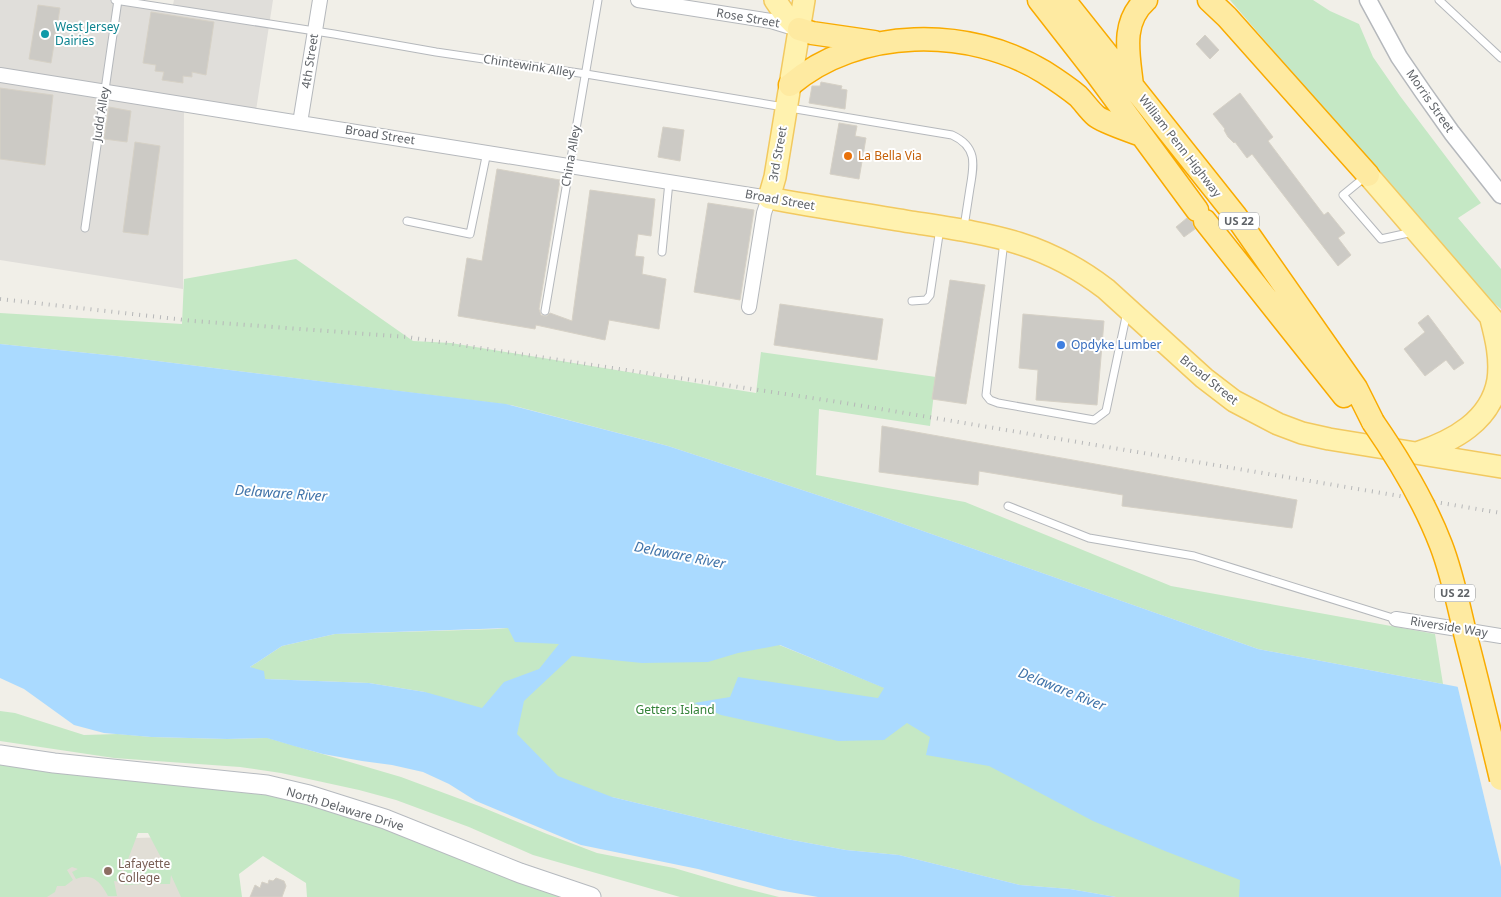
<svg xmlns="http://www.w3.org/2000/svg" width="1501" height="897" viewBox="0 0 1501 897" font-family="'Noto Sans',sans-serif">
<style>
.industrial{fill:#e0deda}
.education{fill:#e1ded6}
.green{fill:#c5e8c5}
.water{fill:#aadaff;fill-rule:evenodd}
.pier{fill:#f1efe8}
.building{fill:#cccac5;stroke:#d6d1c6}
.lines{fill:none;stroke-linecap:round;stroke-linejoin:round}
.service-casing{stroke:#b5b8bc;stroke-width:9}
.minor-casing{stroke:#b5b8bc;stroke-width:16}
.tertiary-casing{stroke:#b5b8bc;stroke-width:19}
.secondary-casing{stroke:#b6babf;stroke-width:21}
.primary-casing{stroke:#f2c960;stroke-width:24}
.trunk-casing{stroke:#f9ab00;stroke-width:25}
.service{stroke:#fff;stroke-width:7}
.minor{stroke:#fff;stroke-width:14}
.tertiary{stroke:#fff;stroke-width:16}
.secondary{stroke:#fff;stroke-width:19}
.primary{stroke:#fff2af;stroke-width:21}
.trunk{stroke:#feeaa1;stroke-width:22}
.rail{stroke:#b6b7b8;stroke-width:4;stroke-dasharray:1 6;stroke-linecap:butt}
.trunk-bridge-casing{stroke:#f9ab00;stroke-width:25;stroke-linecap:butt}
.trunk-bridge{stroke:#feeaa1;stroke-width:22}
.culture-dot{fill:#0f9aa8;stroke:#fff;stroke-width:2}
.food-dot{fill:#e8710a;stroke:#fff;stroke-width:2}
.shop-dot{fill:#3f7fe0;stroke:#fff;stroke-width:2}
.education-dot{fill:#8d6e63;stroke:#fff;stroke-width:2}
.labels{text-anchor:middle;stroke-width:4;stroke-linejoin:round;paint-order:stroke}
.shield{fill:#fff;stroke:#8f9295;stroke-width:1}
.shield-label{font-size:11px;font-weight:bold;fill:#5f6368}
.street-label{font-size:12px;fill:#5f6368;stroke:#fff}
.culture-label{font-size:12px;fill:#0d838f;stroke:#fff;text-anchor:start}
.food-label{font-size:12px;fill:#c56008;stroke:#fff;text-anchor:start}
.shop-label{font-size:12px;fill:#366cbe;stroke:#fff;text-anchor:start}
.park-label{font-size:12px;fill:#348238;stroke:#fff}
.education-label{font-size:12px;fill:#785e54;stroke:#fff;text-anchor:start}
.water-label{font-size:14px;font-style:italic;fill:#4174aa;stroke:#fff}
</style>
<rect width="100%" height="100%" fill="#f1efe8"/>
<path class="industrial" d="M 0,0 L 116,0 L 172,9 L 174,0 L 273,0 L 255,117 L 184,106 L 183,289 L 0,260 Z"/>
<path class="education" d="M 170,837 L 202,897 L 0,897 L 0,842 Z"/>
<path class="green" d="M 1230,0 L 1313,0 L 1330,11 L 1359,24 L 1373,57 L 1400,96 L 1481,203 L 1458,218 L 1501,269 L 1501,309 L 1478,289 Z
M 296,259 L 413,341 L 451,343 L 756,393 L 761,352 L 936,377 L 930,426 L 819,409 L 816,475 L 965,502 L 1171,586 L 1435,634 L 1443,684 L 1258,649 L 872,513 L 668,446 L 511,405 L 117,356 L 0,344 L 0,313 L 182,324 L 184,279 Z
M 688,608 L 949,714 L 1256,862 L 1249,897 L 1116,897 L 1070,889 L 1020,885 L 899,855 L 846,850 L 787,839 L 612,797 L 586,799 L 425,692 L 369,683 L 265,679 L 250,667 L 282,646 L 335,634 L 497,629 L 602,619 Z
M 0,711 L 15,713 L 84,735 L 118,734 L 151,737 L 227,739 L 268,738 L 401,777 L 479,806 L 547,834 L 597,853 L 674,868 L 739,887 L 779,897 L 680,897 L 533,855 L 469,827 L 396,800 L 359,790 L 281,773 L 240,767 L 114,758 L 0,741 Z
M 0,761 L 287,796 L 349,814 L 568,897 L 307,897 L 306,883 L 263,856 L 239,874 L 242,897 L 181,897 L 171,875 L 170,884 L 152,884 L 151,879 L 143,880 L 143,884 L 124,885 L 124,868 L 166,867 L 148,833 L 138,833 L 127,862 L 122,867 L 121,882 L 114,881 L 117,896 L 108,896 C 101,883 93,872 76,879 L 72,872 L 78,869 L 72,867 L 67,870 L 73,880 L 65,886 L 57,886 L 55,892 L 47,897 L 0,897 Z"/>
<path class="water" d="M 0,344 L 117,356 L 506,404 L 668,446 L 872,513 L 1258,649 L 1501,695 L 1501,897 L 1239,897 L 1240,880 L 1165,851 L 1093,821 L 989,766 L 926,755 L 930,737 L 907,723 L 884,740 L 838,741 L 721,715 L 694,703 L 730,697 L 738,677 L 878,698 L 884,688 L 780,645 L 738,653 L 708,662 L 642,663 L 572,656 L 524,701 L 517,734 L 558,776 L 612,797 L 787,839 L 846,850 L 899,855 L 1020,885 L 1070,889 L 1116,897 L 818,897 L 778,890 L 698,869 L 581,845 L 476,801 L 449,784 L 423,772 L 392,765 L 362,761 L 323,754 L 294,746 L 267,738 L 227,739 L 151,737 L 104,733 L 74,725 L 24,689 L 0,678 ZM 508,628 L 515,642 L 559,644 L 539,669 L 504,682 L 482,708 L 425,692 L 369,683 L 265,679 L 264,671 L 250,667 L 282,646 L 335,634 Z"/>
<path class="pier" d="M 1457,684 L 1501,693 L 1501,867 Z"/>
<path class="building" d="M 38,5 L 60,8 L 51,63 L 29,59 Z
M 151,12 L 214,22 L 206,75 L 192,72 L 192,77 L 183,76 L 183,83 L 162,80 L 164,72 L 155,71 L 156,65 L 143,63 Z
M 1205,35 L 1219,50 L 1210,59 L 1196,44 Z
M 821,82 L 842,86 L 841,89 L 847,90 L 845,109 L 809,103 L 812,86 L 820,86 Z
M 0,88 L 53,95 L 45,165 L 0,159 Z
M 1240,93 L 1273,137 L 1268,141 L 1324,215 L 1328,212 L 1345,233 L 1338,238 L 1351,255 L 1338,266 L 1252,154 L 1247,158 L 1235,142 L 1234,143 L 1228,137 L 1224,130 L 1225,129 L 1213,114 Z
M 109,107 L 131,111 L 127,142 L 104,139 Z
M 839,123 L 857,126 L 855,136 L 866,138 L 859,179 L 830,174 Z
M 663,127 L 684,130 L 680,161 L 658,157 Z
M 135,142 L 160,146 L 148,235 L 123,232 Z
M 497,169 L 560,180 L 539,309 L 541,315 L 544,316 L 547,316 L 550,313 L 572,321 L 590,190 L 655,199 L 651,236 L 638,234 L 635,256 L 644,257 L 642,274 L 666,279 L 659,329 L 609,320 L 605,340 L 536,325 L 535,329 L 458,316 L 467,258 L 482,261 Z
M 708,203 L 754,210 L 740,300 L 694,292 Z
M 1187,218 L 1192,222 L 1195,229 L 1184,237 L 1176,227 Z
M 950,280 L 985,285 L 966,404 L 932,399 Z
M 780,304 L 883,319 L 877,360 L 774,345 Z
M 1023,314 L 1104,321 L 1097,405 L 1036,400 L 1038,370 L 1019,368 Z
M 1428,315 L 1464,363 L 1454,370 L 1446,360 L 1425,376 L 1404,349 L 1425,332 L 1418,323 Z
M 882,426 L 1297,500 L 1292,528 L 1122,506 L 1123,495 L 979,471 L 978,485 L 879,472 Z
M 276,878 L 284,881 L 286,886 L 282,897 L 250,897 L 255,885 L 260,888 L 262,882 L 268,884 L 269,880 L 273,881 Z"/>
<g class="lines">
<defs>
<path id="service" d="M 115,0 L 334,34 L 436,52 L 586,74 L 952,135 C 978,147 974,165 970,188 C 968,201 966,214 964,227
M 1439,0 L 1501,58
M 1365,177 L 1343,195 L 1381,239 L 1413,232
M 407,221 L 470,234 L 487,152
M 85,228 L 118,0
M 1004,241 L 986,395 L 990,400 L 998,403 L 1094,420 L 1106,411 L 1127,312
M 662,252 L 669,182
M 912,301 L 926,300 L 930,295 L 940,228
M 545,311 L 598,0
M 1008,506 L 1089,538 L 1194,556 L 1396,619"/>
<path id="minor" d="M 638,0 L 771,21 L 794,28
M 0,75 L 769,198 L 764,213 L 749,307
M 300,123 L 320,0
M 1396,619 L 1501,636"/>
<path id="tertiary" d="M 1368,0 L 1399,57 L 1423,92 L 1452,133 L 1501,195"/>
<path id="secondary" d="M 0,755 L 54,763 L 267,785 L 309,795 L 385,819 L 520,873 L 591,897"/>
<path id="primary" d="M 775,0 L 786,16 L 799,29
M 804,0 L 775,177 L 769,198 C 816,207 864,214 911,222 C 988,234 1042,240 1106,289 L 1204,378 L 1234,401 L 1278,424 L 1302,433 L 1329,439 L 1501,467
M 1368,175 L 1501,329
M 1417,453 C 1453,441 1491,421 1498,380 C 1501,359 1496,338 1491,319"/>
<path id="trunk" d="M 1039,0 L 1096,73 L 1197,210
M 1064,0 L 1235,215 L 1356,388 L 1373,422
M 1209,0 L 1227,17 L 1368,175
M 799,29 L 812,33 L 874,42
M 790,85 C 858,27 969,26 1044,72 C 1055,79 1067,87 1078,96 C 1084,102 1089,110 1096,116 C 1103,122 1131,131 1141,135
M 1132,86 C 1129,56 1120,23 1146,0
M 1205,221 L 1344,396"/>
</defs>
<use href="#service" class="service-casing"/>
<use href="#minor" class="minor-casing"/>
<use href="#tertiary" class="tertiary-casing"/>
<use href="#secondary" class="secondary-casing"/>
<use href="#primary" class="primary-casing"/>
<use href="#trunk" class="trunk-casing"/>
<use href="#service" class="service"/>
<use href="#minor" class="minor"/>
<use href="#tertiary" class="tertiary"/>
<use href="#secondary" class="secondary"/>
<use href="#primary" class="primary"/>
<use href="#trunk" class="trunk"/>
<path class="rail" d="M 0,299 L 194,321 L 407,337 L 845,403 L 1501,513"/>
<defs>
<path id="trunk-bridge" d="M 1373,422 C 1400,461 1424,501 1441,545 C 1453,576 1459,609 1467,641 C 1479,687 1490,733 1501,779"/>
</defs>
<use href="#trunk-bridge" class="trunk-bridge-casing"/>
<use href="#trunk-bridge" class="trunk-bridge"/>
</g>
<circle class="culture-dot" cx="45" cy="34" r="5"/>
<circle class="food-dot" cx="848" cy="156" r="5"/>
<circle class="shop-dot" cx="1061" cy="345" r="5"/>
<circle class="education-dot" cx="108" cy="871" r="5"/>
<g class="labels">
<g class="shield">
<rect x="1219" y="212.5" width="40" height="17" rx="4"/>
<rect x="1435" y="584.5" width="40" height="17" rx="4"/>
</g>
<g class="shield-label">
<text x="1239" y="225">US 22</text>
<text x="1455" y="597">US 22</text>
</g>
<g class="street-label">
<text transform="translate(748 18) rotate(10)" y="4">Rose Street</text>
<text transform="translate(310 61) rotate(-81)" y="4">4th Street</text>
<text transform="translate(529 66) rotate(9)" y="4">Chintewink Alley</text>
<text transform="translate(1430 101) rotate(55)" y="4">Morris Street</text>
<text transform="translate(101 114) rotate(-81)" y="4">Judd Alley</text>
<text transform="translate(380 135) rotate(9)" y="4">Broad Street</text>
<text transform="translate(1180 146) rotate(52)" y="4">William Penn Highway</text>
<text transform="translate(778 154) rotate(-80)" y="4">3rd Street</text>
<text transform="translate(571 156) rotate(-80)" y="4">China Alley</text>
<text transform="translate(780 200) rotate(10)" y="4">Broad Street</text>
<text transform="translate(1209 380) rotate(39)" y="4">Broad Street</text>
<text transform="translate(1449 627) rotate(9)" y="4">Riverside Way</text>
<text transform="translate(345 809) rotate(17)" y="4">North Delaware Drive</text>
</g>
<g class="culture-label">
<text x="55" y="31">West Jersey<tspan x="55" dy="14">Dairies</tspan></text>
</g>
<g class="food-label">
<text x="858" y="160">La Bella Via</text>
</g>
<g class="shop-label">
<text x="1071" y="349">Opdyke Lumber</text>
</g>
<g class="park-label">
<text x="675" y="714">Getters Island</text>
</g>
<g class="education-label">
<text x="118" y="868">Lafayette<tspan x="118" dy="14">College</tspan></text>
</g>
<g class="water-label">
<text transform="translate(281 493) rotate(4)" y="5">Delaware River</text>
<text transform="translate(680 555) rotate(11)" y="5">Delaware River</text>
<text transform="translate(1062 689) rotate(22)" y="5">Delaware River</text>
</g>
</g>
</svg>
